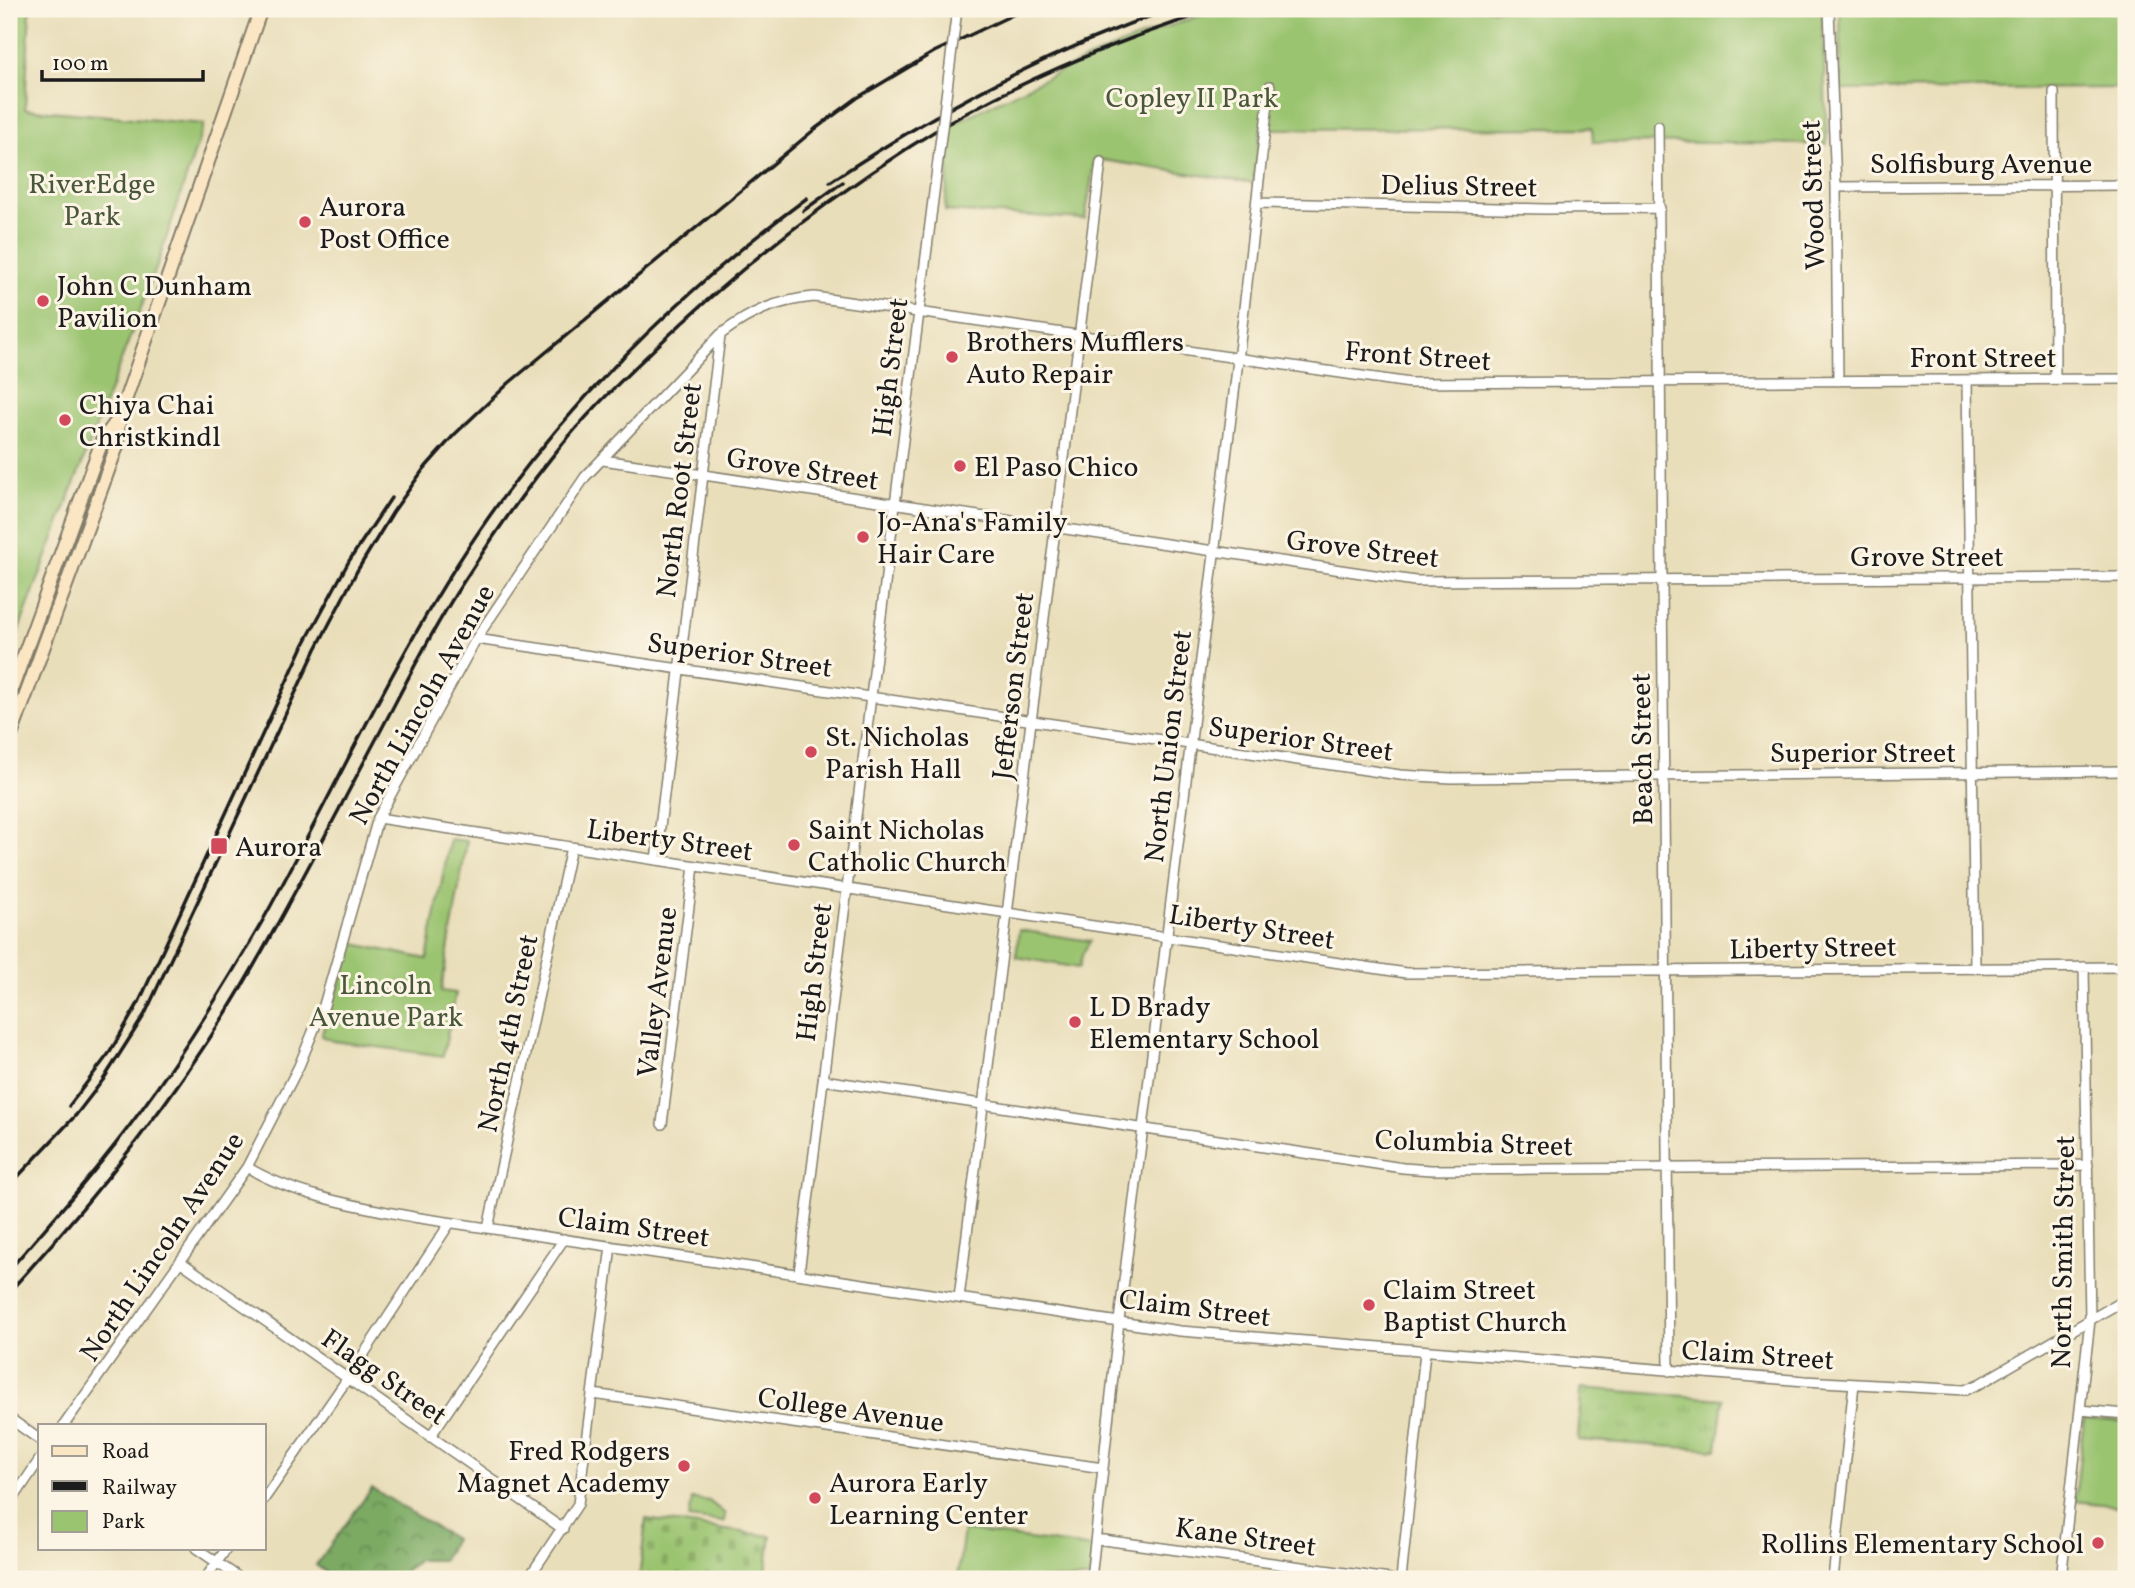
<svg xmlns="http://www.w3.org/2000/svg" width="2135" height="1588" viewBox="0 0 2135 1588" font-family="Vollkorn,serif">
<style>
.grass{fill:url(#grass-tufts);stroke:#5c7046;stroke-width:2}
.forest{fill:url(#forest-crowns);stroke:#4c6340;stroke-width:2}
.cemetery{fill:url(#cemetery-stones);stroke:#5c7046;stroke-width:2}
.green{fill:#9bc471;stroke:#5c7046;stroke-width:2}
.lines{fill:none;stroke-linecap:round;stroke-linejoin:round}
.minor-casing{stroke:#827d6b;stroke-width:12}
.secondary-casing{stroke:#827d6b;stroke-width:16}
.minor{stroke:#fff;stroke-width:9}
.secondary{stroke:#fbe6c4;stroke-width:12}
.rail{stroke:#1c1c1c;stroke-width:3.5}
.minor-bridge-casing{stroke:#827d6b;stroke-width:12;stroke-linecap:butt}
.minor-bridge{stroke:#fff;stroke-width:9}
.poi-dot{fill:#d1495b;stroke:#fcf5e5;stroke-width:2.5}
.labels{text-anchor:middle;stroke-width:6;stroke-linejoin:round;paint-order:stroke}
.park-label{font-size:28px;fill:#48573a;stroke:#fcf5e5}
.street-label{font-size:28px;fill:#1c1c1c;stroke:#fcf5e5}
.poi-label{font-size:28px;fill:#1c1c1c;stroke:#fcf5e5;text-anchor:start}
</style>
<defs>
<pattern id="grass-tufts" width="24" height="20" patternUnits="userSpaceOnUse" patternTransform="scale(1.75)"><rect width="24" height="20" fill="#9bc471"/><path d="M3 7l-1-3M5 7V3M7 7l1-3M15 17l-1-3M17 17v-4M19 17l1-3" fill="none" stroke="#85a861"/></pattern>
<pattern id="forest-crowns" width="20" height="18" patternUnits="userSpaceOnUse" patternTransform="scale(1.75)"><rect width="20" height="18" fill="#7caa63"/><path d="M2 6a3 3 0 1 1 6 0M12 15a3 3 0 1 1 6 0" fill="none" stroke="#658a51"/></pattern>
<pattern id="cemetery-stones" width="16" height="16" patternUnits="userSpaceOnUse" patternTransform="scale(1.75)"><rect width="16" height="16" fill="#9bc471"/><path d="M2 7V4a2 2 0 0 1 4 0v3zM10 15v-3a2 2 0 0 1 4 0v3z" fill="#85a861"/></pattern>
</defs>
<rect width="100%" height="100%" fill="#fcf5e5"/>
<filter id="ink" filterUnits="userSpaceOnUse"><feTurbulence type="fractalNoise" baseFrequency=".0143" numOctaves="2"/><feDisplacementMap in="SourceGraphic" scale="14" xChannelSelector="R" yChannelSelector="G"/><feConvolveMatrix kernelMatrix="1 2 1 2 8 2 1 2 1" color-interpolation-filters="sRGB"/></filter>
<filter id="wash" filterUnits="userSpaceOnUse"><feTurbulence type="fractalNoise" baseFrequency=".00686" numOctaves="4" result="noise"/><feDisplacementMap in="SourceGraphic" scale="28" xChannelSelector="R" yChannelSelector="G"/><feGaussianBlur stdDeviation="1.57" result="paint"/><feColorMatrix in="noise" values="0 0 0 0 0 0 0 0 0 0 0 0 0 0 0 0 0 1.4 0 .05"/><feComposite in="paint" operator="in"/></filter>
<g filter="url(#wash)">
<rect width="100%" height="100%" fill="#e9deba"/>
<path class="grass" d="M 1581,1388 L 1723,1399 L 1717,1450 L 1578,1440 Z"/>
<path class="forest" d="M 372,1488 L 454,1539 L 443,1560 L 418,1560 L 397,1579 L 335,1579 L 316,1565 Z"/>
<path class="cemetery" d="M 646,1519 L 771,1536 L 765,1579 L 639,1579 Z"/>
<path class="green" d="M 9,9 L 30,9 L 25,109 L 204,124 L 157,266 L 9,656 Z
M 1223,9 L 1822,9 L 1827,144 L 1593,142 L 1592,128 L 1261,129 L 1253,183 L 1095,159 L 1085,219 L 945,211 L 952,124 C 1040,80 1128,36 1223,9 Z
M 1840,9 L 2126,9 L 2126,88 L 1841,90 Z
M 450,839 L 467,841 L 441,991 L 456,993 L 443,1056 L 333,1041 L 321,1036 L 354,944 L 427,959 Z
M 1019,930 L 1090,941 L 1082,955 L 1079,968 L 1016,957 Z
M 2084,1419 L 2126,1422 L 2126,1507 L 2075,1501 Z
M 692,1499 L 709,1501 L 725,1514 L 724,1522 L 689,1518 Z
M 964,1530 L 1094,1548 L 1090,1579 L 957,1579 Z"/>
</g>
<g filter="url(#ink)">
<g class="lines">
<defs>
<path id="minor" d="M 1829,9 L 1836,187 L 1838,381
M 2054,92 L 2055,379
M 1658,126 L 1669,1371
M 1836,187 L 2126,185
M 1258,203 L 1546,209 L 1660,208
M 1967,380 L 1975,967
M 603,460 L 1415,581 L 2126,577
M 476,639 L 1400,775 L 1451,778 L 2126,771
M 378,818 L 1406,973 L 2126,967
M 656,860 L 720,336
M 823,1080 L 1403,1168 L 1431,1170 L 2088,1165
M 662,1124 L 694,866
M 247,1167 C 292,1195 362,1207 413,1217 L 1180,1331 L 1805,1381 L 1965,1390 L 1981,1383 L 2126,1299
M 488,1228 L 571,847
M 181,1262 L 563,1529
M 799,1273 L 929,232
M 959,1298 L 1101,162
M 593,1394 L 1103,1468
M 2080,1410 L 2126,1414
M 9,1418 L 40,1440
M 64,1425 L 247,1167 L 299,1066 L 324,1005 L 378,818 L 476,639 L 585,477 L 721,334 C 752,311 775,301 814,297 L 1410,383 L 2126,379
M 430,1437 L 564,1239
M 264,1499 L 348,1378 L 450,1223
M 9,1505 L 40,1459
M 1096,1539 L 1390,1579
M 196,1548 L 241,1579
M 205,1579 L 227,1548
M 528,1579 L 578,1504 L 611,1246
M 1091,1579 L 1119,1321 L 1236,377 L 1270,86
M 1401,1579 L 1425,1352
M 1833,1579 L 1854,1384
M 2061,1579 L 2090,1320 L 2084,967"/>
<path id="secondary" d="M 9,696 L 102,441 L 119,418 L 261,9
M 9,741 L 117,446 L 119,418"/>
</defs>
<use href="#minor" class="minor-casing"/>
<use href="#secondary" class="secondary-casing"/>
<use href="#minor" class="minor"/>
<use href="#secondary" class="secondary"/>
<path class="rail" d="M 830,182 C 938,110 1046,52 1170,9
M 803,211 L 843,182
M 69,1106 L 110,1052 L 139,1002 L 304,644 L 349,561 L 391,498
M 9,1186 L 76,1115 L 103,1080 L 145,1014 L 316,649 L 357,571 L 393,512 L 423,470 L 454,435 L 509,383 L 815,129 L 857,98 L 934,52 L 1025,9
M 9,1270 C 53,1219 99,1168 139,1113 C 184,1052 225,986 263,920 C 342,778 407,627 504,496 C 589,382 692,283 807,198
M 9,1292 C 95,1198 176,1098 241,988 C 290,905 334,818 380,732 C 407,681 432,630 464,581 C 495,533 528,485 565,441 C 596,404 632,370 667,337 C 742,266 824,202 911,146 C 1002,87 1114,41 1217,9"/>
<defs>
<path id="minor-bridge" d="M 929,232 L 957,9"/>
</defs>
<use href="#minor-bridge" class="minor-bridge-casing"/>
<use href="#minor-bridge" class="minor-bridge"/>
</g>
</g>
<g class="poi-dot">
<circle cx="305" cy="222" r="7"/>
<circle cx="43" cy="301" r="7"/>
<circle cx="952" cy="357" r="7"/>
<circle cx="65" cy="420" r="7"/>
<circle cx="960" cy="466" r="7"/>
<circle cx="863" cy="537" r="7"/>
<circle cx="811" cy="752" r="7"/>
<circle cx="794" cy="845" r="7"/>
<rect x="210" y="837" width="18" height="18" rx="3.5"/>
<circle cx="1075" cy="1022" r="7"/>
<circle cx="1369" cy="1305" r="7"/>
<circle cx="684" cy="1466" r="7"/>
<circle cx="815" cy="1498" r="7"/>
<circle cx="2098" cy="1543" r="7"/>
</g>
<g class="labels">
<g class="park-label">
<text x="1192" y="107">Copley II Park</text>
<text x="92" y="193">RiverEdge<tspan x="92" dy="32">Park</tspan></text>
<text x="386" y="994">Lincoln<tspan x="386" dy="32">Avenue Park</tspan></text>
</g>
<g class="street-label">
<text x="1981" y="173">Solfisburg Avenue</text>
<text transform="translate(1459 185) rotate(1)" y="10">Delius Street</text>
<text transform="translate(1812 195) rotate(-92)" y="10">Wood Street</text>
<text transform="translate(1418 355) rotate(4)" y="10">Front Street</text>
<text x="1983" y="367">Front Street</text>
<text transform="translate(889 367) rotate(-83)" y="10">High Street</text>
<text transform="translate(803 468) rotate(9)" y="10">Grove Street</text>
<text transform="translate(678 490) rotate(-83)" y="10">North Root Street</text>
<text transform="translate(1363 548) rotate(7)" y="10">Grove Street</text>
<text x="1927" y="566">Grove Street</text>
<text transform="translate(740 654) rotate(8)" y="10">Superior Street</text>
<text transform="translate(1012 686) rotate(-83)" y="10">Jefferson Street</text>
<text transform="translate(421 704) rotate(-61)" y="10">North Lincoln Avenue</text>
<text transform="translate(1301 738) rotate(8)" y="10">Superior Street</text>
<text transform="translate(1167 746) rotate(-83)" y="10">North Union Street</text>
<text transform="translate(1641 749) rotate(-91)" y="10">Beach Street</text>
<text x="1863" y="762">Superior Street</text>
<text transform="translate(670 839) rotate(8)" y="10">Liberty Street</text>
<text transform="translate(1252 926) rotate(9)" y="10">Liberty Street</text>
<text transform="translate(1813 947) rotate(-1)" y="10">Liberty Street</text>
<text transform="translate(813 972) rotate(-83)" y="10">High Street</text>
<text transform="translate(656 992) rotate(-83)" y="10">Valley Avenue</text>
<text transform="translate(507 1033) rotate(-78)" y="10">North 4th Street</text>
<text transform="translate(1474 1142) rotate(2)" y="10">Columbia Street</text>
<text transform="translate(634 1226) rotate(8)" y="10">Claim Street</text>
<text transform="translate(161 1246) rotate(-56)" y="10">North Lincoln Avenue</text>
<text transform="translate(2062 1252) rotate(-89)" y="10">North Smith Street</text>
<text transform="translate(1195 1307) rotate(7)" y="10">Claim Street</text>
<text transform="translate(1758 1354) rotate(4)" y="10">Claim Street</text>
<text transform="translate(385 1376) rotate(35)" y="10">Flagg Street</text>
<text transform="translate(851 1409) rotate(8)" y="10">College Avenue</text>
<text transform="translate(1246 1536) rotate(8)" y="10">Kane Street</text>
</g>
<g class="poi-label">
<text x="319" y="216">Aurora<tspan x="319" dy="32">Post Office</tspan></text>
<text x="57" y="295">John C Dunham<tspan x="57" dy="32">Pavilion</tspan></text>
<text x="966" y="351">Brothers Mufflers<tspan x="966" dy="32">Auto Repair</tspan></text>
<text x="79" y="414">Chiya Chai<tspan x="79" dy="32">Christkindl</tspan></text>
<text x="974" y="476">El Paso Chico</text>
<text x="877" y="531">Jo-Ana's Family<tspan x="877" dy="32">Hair Care</tspan></text>
<text x="825" y="746">St. Nicholas<tspan x="825" dy="32">Parish Hall</tspan></text>
<text x="808" y="839">Saint Nicholas<tspan x="808" dy="32">Catholic Church</tspan></text>
<text x="235" y="856">Aurora</text>
<text x="1089" y="1016">L D Brady<tspan x="1089" dy="32">Elementary School</tspan></text>
<text x="1383" y="1299">Claim Street<tspan x="1383" dy="32">Baptist Church</tspan></text>
<text x="670" y="1460" text-anchor="end">Fred Rodgers<tspan x="670" dy="32">Magnet Academy</tspan></text>
<text x="829" y="1492">Aurora Early<tspan x="829" dy="32">Learning Center</tspan></text>
<text x="2084" y="1553" text-anchor="end">Rollins Elementary School</text>
</g>
</g>
<rect width="2135" height="1588" fill="none" stroke="#fcf5e5" stroke-width="35"/>
<rect x="38" y="1424" width="228" height="126" fill="#fcf5e5" stroke="#a29e95" stroke-width="2"/>
<rect x="52" y="1446" width="35" height="10" fill="#fbe6c4" stroke="#a29e95" stroke-width="2"/>
<text x="102" y="1458" font-size="21" fill="#1c1c1c">Road</text>
<rect x="52" y="1481" width="35" height="10" fill="#1c1c1c" stroke="#a29e95" stroke-width="2"/>
<text x="102" y="1494" font-size="21" fill="#1c1c1c">Railway</text>
<rect x="52" y="1511" width="35" height="21" fill="#9bc471" stroke="#a29e95" stroke-width="2"/>
<text x="102" y="1528" font-size="21" fill="#1c1c1c">Park</text>
<path d="M42 70v10h161v-10" fill="none" stroke="#1c1c1c" stroke-width="3.5"/>
<text x="52" y="70" font-size="21" fill="#1c1c1c" stroke="#fcf5e5" stroke-width="5" paint-order="stroke">100 m</text>
</svg>
